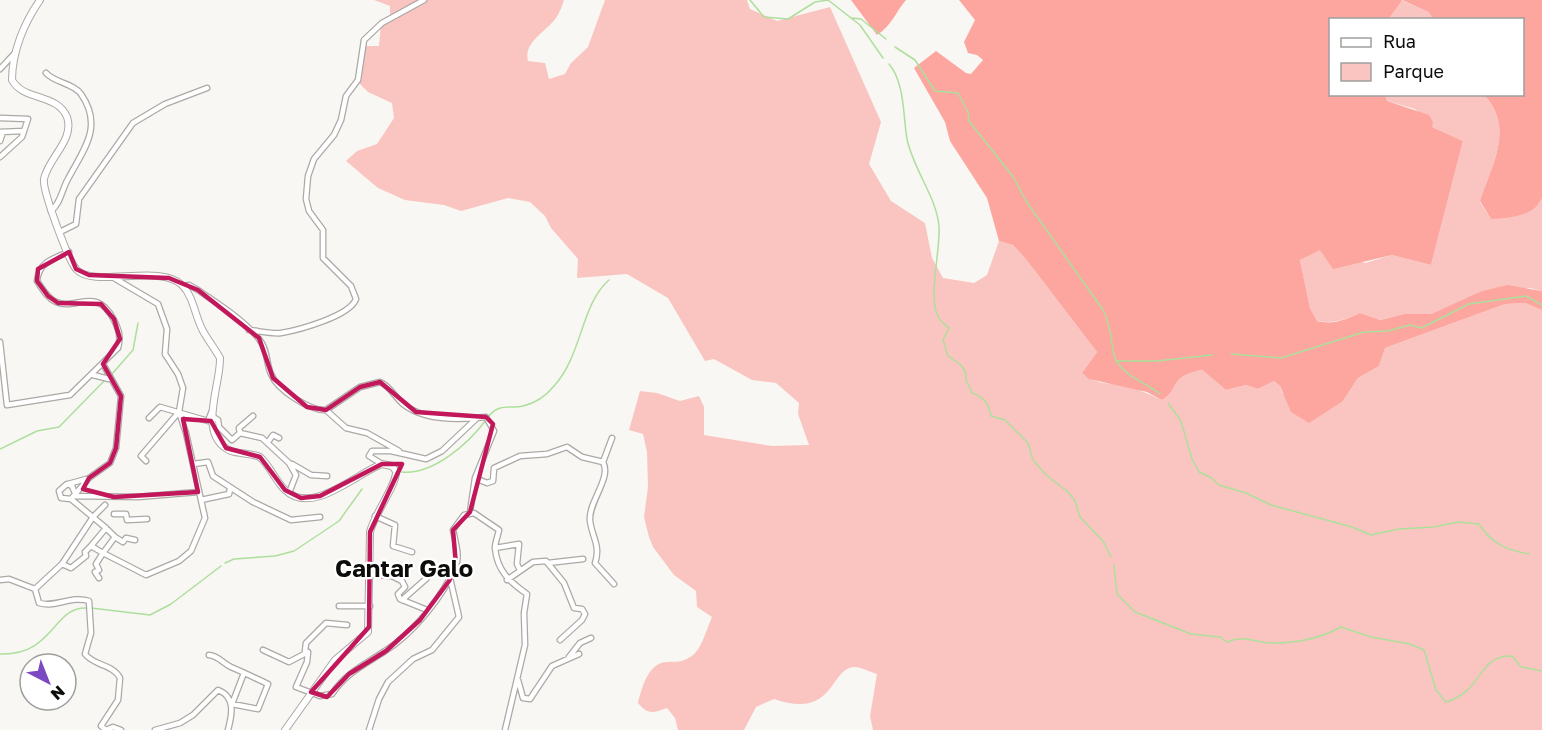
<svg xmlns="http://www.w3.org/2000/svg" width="1542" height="730" viewBox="0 0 1542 730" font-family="'Golos Text',sans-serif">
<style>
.green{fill:#fac5c0}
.forest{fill:#fca69f}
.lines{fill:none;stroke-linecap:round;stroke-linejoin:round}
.stream{stroke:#addf9c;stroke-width:1.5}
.minor-casing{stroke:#aba9a5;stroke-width:7}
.tertiary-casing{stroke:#aba9a5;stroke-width:8}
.minor{stroke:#fff;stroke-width:4.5}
.tertiary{stroke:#fff;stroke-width:6}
.marked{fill:none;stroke:#c2185b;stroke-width:4.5;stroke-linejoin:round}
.labels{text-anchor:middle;stroke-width:4.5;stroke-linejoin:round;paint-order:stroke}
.quarter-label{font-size:24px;font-weight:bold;fill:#0c0c0a;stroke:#fff}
</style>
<rect width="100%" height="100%" fill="#f9f7f3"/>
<path class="green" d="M 374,0 L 564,0 C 562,6 560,12 556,18 C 547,31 523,42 528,61 L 545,63 L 549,79 L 565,74 L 571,63 L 588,47 L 605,0 L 747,0 L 750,9 L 777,21 L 830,7 L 881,122 L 869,164 L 891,201 L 925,223 L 932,258 L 943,278 L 974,283 L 987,275 L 999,241 L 1013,245 L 1025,258 L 1097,352 L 1082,373 C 1095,384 1106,383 1122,385 C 1136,388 1149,394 1162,400 C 1181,389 1167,377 1202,370 L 1226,390 L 1246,385 L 1258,389 L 1274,381 L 1280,386 L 1282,393 L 1343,401 L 1358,378 L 1379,366 L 1385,348 L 1505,304 L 1525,303 L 1542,310 L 1542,730 L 873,730 L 870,716 L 877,674 C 870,672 861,667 854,667 C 829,669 835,720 774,699 L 756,707 L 744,730 L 678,730 L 675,718 L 667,708 C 653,713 648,715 638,703 C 641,690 647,668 661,663 C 673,660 680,665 693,655 C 702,648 707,628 712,617 L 697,607 L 696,591 L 674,575 L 653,547 L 649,537 L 644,517 L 648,487 L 647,452 L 643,434 L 629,430 L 640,391 L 657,393 L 680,401 L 699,396 L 704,407 L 704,435 L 772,446 L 809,445 L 798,414 L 799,403 L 776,383 L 752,380 L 714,359 L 705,361 L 668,298 L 627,274 L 577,278 L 578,259 L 551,228 L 545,216 L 530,202 L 508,198 L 461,211 L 444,205 L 405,200 L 378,188 L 346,161 L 357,151 L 377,144 L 394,118 L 392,103 L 368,92 L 357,81 L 365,46 L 379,46 L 381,25 L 390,16 L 390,6 Z
M 1401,0 L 1428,12 L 1434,19 L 1389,20 Z
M 1385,95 L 1484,95 C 1515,129 1492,163 1480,202 L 1491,219 L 1539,204 L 1542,198 L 1542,291 L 1530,288 L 1479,292 L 1431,314 L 1418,316 L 1404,314 L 1379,320 L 1360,313 C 1345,320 1333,324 1317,321 L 1310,308 L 1300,260 L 1320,249 L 1365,263 L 1392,255 L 1431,265 L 1463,141 L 1432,127 L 1415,109 L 1387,101 Z"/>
<path class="forest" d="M 851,0 L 906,0 C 895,13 892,25 877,35 Z
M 959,0 L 1542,0 L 1542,198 C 1534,217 1508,218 1491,219 L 1480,201 C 1492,164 1515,128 1484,95 L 1522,94 L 1522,20 L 1434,19 L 1428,12 L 1402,0 L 1389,19 L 1330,20 L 1330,94 L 1385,95 L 1387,101 L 1429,115 L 1433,122 L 1432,127 L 1463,141 L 1431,265 L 1392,255 L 1333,269 L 1320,250 L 1300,260 L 1310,308 L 1317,321 C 1333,325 1345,320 1360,313 L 1380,320 L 1404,314 L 1431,314 L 1479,292 L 1507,285 L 1542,291 L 1542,310 L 1525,303 L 1505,304 L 1385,348 L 1379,366 L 1358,378 L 1343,401 L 1309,423 L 1291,412 L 1280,386 L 1274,381 L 1258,389 L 1246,385 L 1226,390 L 1202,370 C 1167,377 1181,389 1162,400 L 1147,392 L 1089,379 L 1082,373 L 1097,352 L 1025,258 L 1013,245 L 999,241 L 987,198 L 950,141 L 945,122 L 914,68 L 936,51 L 966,73 L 971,74 L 983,60 L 977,55 L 968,53 L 964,42 L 975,20 Z"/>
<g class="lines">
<path class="stream" d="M 750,0 L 764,17 L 788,19 L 815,2 L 828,0
M 828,0 L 860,25 L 883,58
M 852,18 L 861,19 L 886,39
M 895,47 L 915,60 L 935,91 L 958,93 L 968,112 L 969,121 L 1014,178 L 1026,201 L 1103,310 C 1112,326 1110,344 1116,361 L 1157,361 L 1212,355
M 889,64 C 905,83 903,116 907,139 C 913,169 936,196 939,226 C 941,248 927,301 939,318 C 941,322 946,325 949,328 L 943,340 L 948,356 L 961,365 L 966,373 L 966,380 L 972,393 C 984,397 989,404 991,416 L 1005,420 L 1028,443 L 1033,460 L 1046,475 L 1068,492 L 1075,501 L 1080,517 L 1103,541 L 1111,557
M 1231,354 L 1281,358 L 1364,332 L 1388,331 L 1410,325 L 1421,328 L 1469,304 L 1526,296 L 1542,305
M 1116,361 C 1127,377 1144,382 1160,394
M 112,374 L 133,350 L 138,323
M 1168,403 L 1181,421 L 1192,459 L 1199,472 L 1210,477 L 1219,485 L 1246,493 L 1271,505 L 1352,527 L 1371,535 L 1399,529 L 1434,527 L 1458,522 L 1479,524 C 1491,543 1506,550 1529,554
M 489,416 C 499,403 510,409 523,406 C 536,403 546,396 554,386 C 582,356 581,304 609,280
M 0,449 L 37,431 L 59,427 L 105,380
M 402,472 C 433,475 468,444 486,420
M 225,563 L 234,559 L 275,556 L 294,551 L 339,521 L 362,489
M 1114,565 L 1117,594 L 1135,612 L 1191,634 L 1220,637 L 1227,642 C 1245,634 1255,643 1273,643 C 1296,643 1321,638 1341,627 L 1371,637 L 1410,644 L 1424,650 L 1436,690 L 1446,702 C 1484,691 1477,655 1512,656 L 1521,667 L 1542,671
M 91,608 L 150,615 L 171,604 L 221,566
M 0,654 C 54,656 53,606 87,608"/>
<defs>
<path id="minor" d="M 0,69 L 15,53
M 46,73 C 55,83 73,83 81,94 C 104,127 83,150 68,179 C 62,189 61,203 51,211
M 0,118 L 28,119 L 22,137 L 0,157
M 0,132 L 24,131
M 0,141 L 3,132
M 60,232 L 76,224 L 79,199 L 133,123 L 165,104 L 207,88
M 183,286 L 189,285 L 198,290 C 218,304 244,320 259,339 C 268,350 266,363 271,374 C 277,390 310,411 326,410
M 249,330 C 259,331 271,334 281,333 C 299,330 350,316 356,299 L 351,286 L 323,258 L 323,230 L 309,211 L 306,199 L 308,176 L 314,159 L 334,135 L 341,120 L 346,96 L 358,80 L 364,40 L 382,23 L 424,0
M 0,342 L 7,405 L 70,395 L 118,348 C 121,337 119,330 114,320 C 96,285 77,311 56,302 C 47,298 42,288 37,281 C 39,262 52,259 69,252
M 93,375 L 109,379
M 326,410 L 360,387 L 380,382 C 390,386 395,397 403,404 C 424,421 461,420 486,417 L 494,431 L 475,478 L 470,512
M 326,410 L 346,428 L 367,433 L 399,451
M 213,417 L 218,420 L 219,427 L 232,440 L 240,433 L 239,428 L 253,416
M 149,418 L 160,407 L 208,421 L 213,408
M 240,433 L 262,438 L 289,463 L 296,475 L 289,493
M 268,442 L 273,435 L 279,438
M 146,461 L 141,456 L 179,412
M 603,462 L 612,438
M 193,464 L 208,462 L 213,476 L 253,502 L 291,520 L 320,517
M 292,464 L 311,475 L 327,476
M 382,464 L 369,456 L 372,451 L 391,451 L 426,459 L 442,451 L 477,418
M 475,478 L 487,483 L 493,481 L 494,468 L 520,456 L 547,454 L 567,447 L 582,457 L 603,462 C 612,478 588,502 590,521 C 592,537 601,546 595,563 L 614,584
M 68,484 L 86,479
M 75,493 L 72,486 L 67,484 L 59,491 L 61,498 L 71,499 L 89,478 L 110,463 L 116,448 L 121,396 L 103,364
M 74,496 L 138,497 L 198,492
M 71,499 L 106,528
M 201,500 L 229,494 L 230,489
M 105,505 L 93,517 L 62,564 L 35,589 L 39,603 C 57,608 71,595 89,601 L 91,633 L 85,654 C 94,666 113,664 120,678 L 118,700 L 101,726 L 106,730 L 113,727 L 121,730
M 114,514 L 126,514 L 127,520 L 147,519
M 375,516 L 395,525 L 393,546 L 412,552
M 115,537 L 123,542 L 126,538 L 135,540
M 91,546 L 106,528 L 115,537 L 103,553 L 146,575 L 179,561 L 191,551 L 205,518 L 186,433 L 179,412 L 183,388 L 178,374 L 165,354 L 167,329 L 158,304 L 114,278
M 495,548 L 519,544 L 517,564 L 520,570
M 548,563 L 583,559
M 62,564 L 71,568 L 86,556 L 85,552 L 91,546 L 103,553 L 96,564 L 99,570 L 95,572 L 99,578
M 370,575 L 392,576 L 402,581 L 405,587 L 398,594 L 400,599 L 427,610
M 0,580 L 9,579 L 35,589
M 507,580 L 533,562 L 546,561 L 564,583 L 574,608 L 582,609 L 585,614 L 582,620 L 560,640
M 402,600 L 427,578
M 339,606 L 370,606
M 263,650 L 289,662 L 308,652 L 307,662 L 296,687 L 320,696 L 332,694 C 346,673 364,665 385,651 C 414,633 443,596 456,566 C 460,556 455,540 453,530 L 464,515 L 474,513 L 499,530 C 498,536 495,542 495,548 C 497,571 510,582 527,594 L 524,613 L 525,645 L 505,730
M 305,651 L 306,643 L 326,623 L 347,625
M 209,655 C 219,656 222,663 231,667 C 243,672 255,678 268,684 L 258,709 L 232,704 L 244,673
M 569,657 L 580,643 L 591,638
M 518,680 L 523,698 L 530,699 L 552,666 L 579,654
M 155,730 L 180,723 L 193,715 L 218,690 C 236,697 232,715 228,730
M 369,730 L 379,699 L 388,682 L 413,659 L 432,650 L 459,617 L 450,578"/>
<path id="tertiary" d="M 40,0 C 24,23 12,52 12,80 C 23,101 57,93 67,117 C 75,140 48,158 44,179 C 42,190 68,259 76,269 C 93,289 160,263 182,285 C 194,297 195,317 203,331 C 208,340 215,349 220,358 C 221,385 196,436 231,451 C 240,454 251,453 260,457 C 270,466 275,480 285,490 C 312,516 355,474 382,464 L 392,466 L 396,471 C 397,485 375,512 370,532 L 368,632 L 335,660 L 285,730"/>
</defs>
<use href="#minor" class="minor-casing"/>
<use href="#tertiary" class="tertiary-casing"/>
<use href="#minor" class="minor"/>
<use href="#tertiary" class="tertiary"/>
</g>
<path class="marked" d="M 69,252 L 76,269 L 89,275 L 169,278 L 198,290 L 259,338 L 273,378 L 307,407 L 326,410 L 360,387 L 380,382 L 416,412 L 486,417 L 493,424 L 470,512 L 453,530 L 456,565 L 449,581 L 420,620 L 386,651 L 349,674 L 327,697 L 311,692 L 369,627 L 370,532 L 402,464 L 382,464 L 320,496 L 301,498 L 285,490 L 260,457 L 226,448 L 211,421 L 183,419 L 198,492 L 114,497 L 83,489 L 89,478 L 110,463 L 116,448 L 121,396 L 103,364 L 120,339 L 114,319 L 101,304 L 58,303 L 48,296 L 37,281 L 38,269 Z"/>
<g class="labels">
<g class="quarter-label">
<text x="404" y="577">Cantar Galo</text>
</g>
</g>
<rect x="1329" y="18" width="195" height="78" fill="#ffffff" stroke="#9e9e9d" stroke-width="1.5"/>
<rect x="1341" y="38" width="30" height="9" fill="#ffffff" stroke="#9e9e9d" stroke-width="1.5"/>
<text x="1383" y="48" font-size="18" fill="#0c0c0a">Rua</text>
<rect x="1341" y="63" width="30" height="18" fill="#fac5c0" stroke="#9e9e9d" stroke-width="1.5"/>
<text x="1383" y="78" font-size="18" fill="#0c0c0a">Parque</text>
<g transform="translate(48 682) rotate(138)"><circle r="28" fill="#ffffff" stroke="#9e9e9d" stroke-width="1.5"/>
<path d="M0-4.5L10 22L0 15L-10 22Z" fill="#7b49c1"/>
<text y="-9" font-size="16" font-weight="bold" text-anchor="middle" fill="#0c0c0a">N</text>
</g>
</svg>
